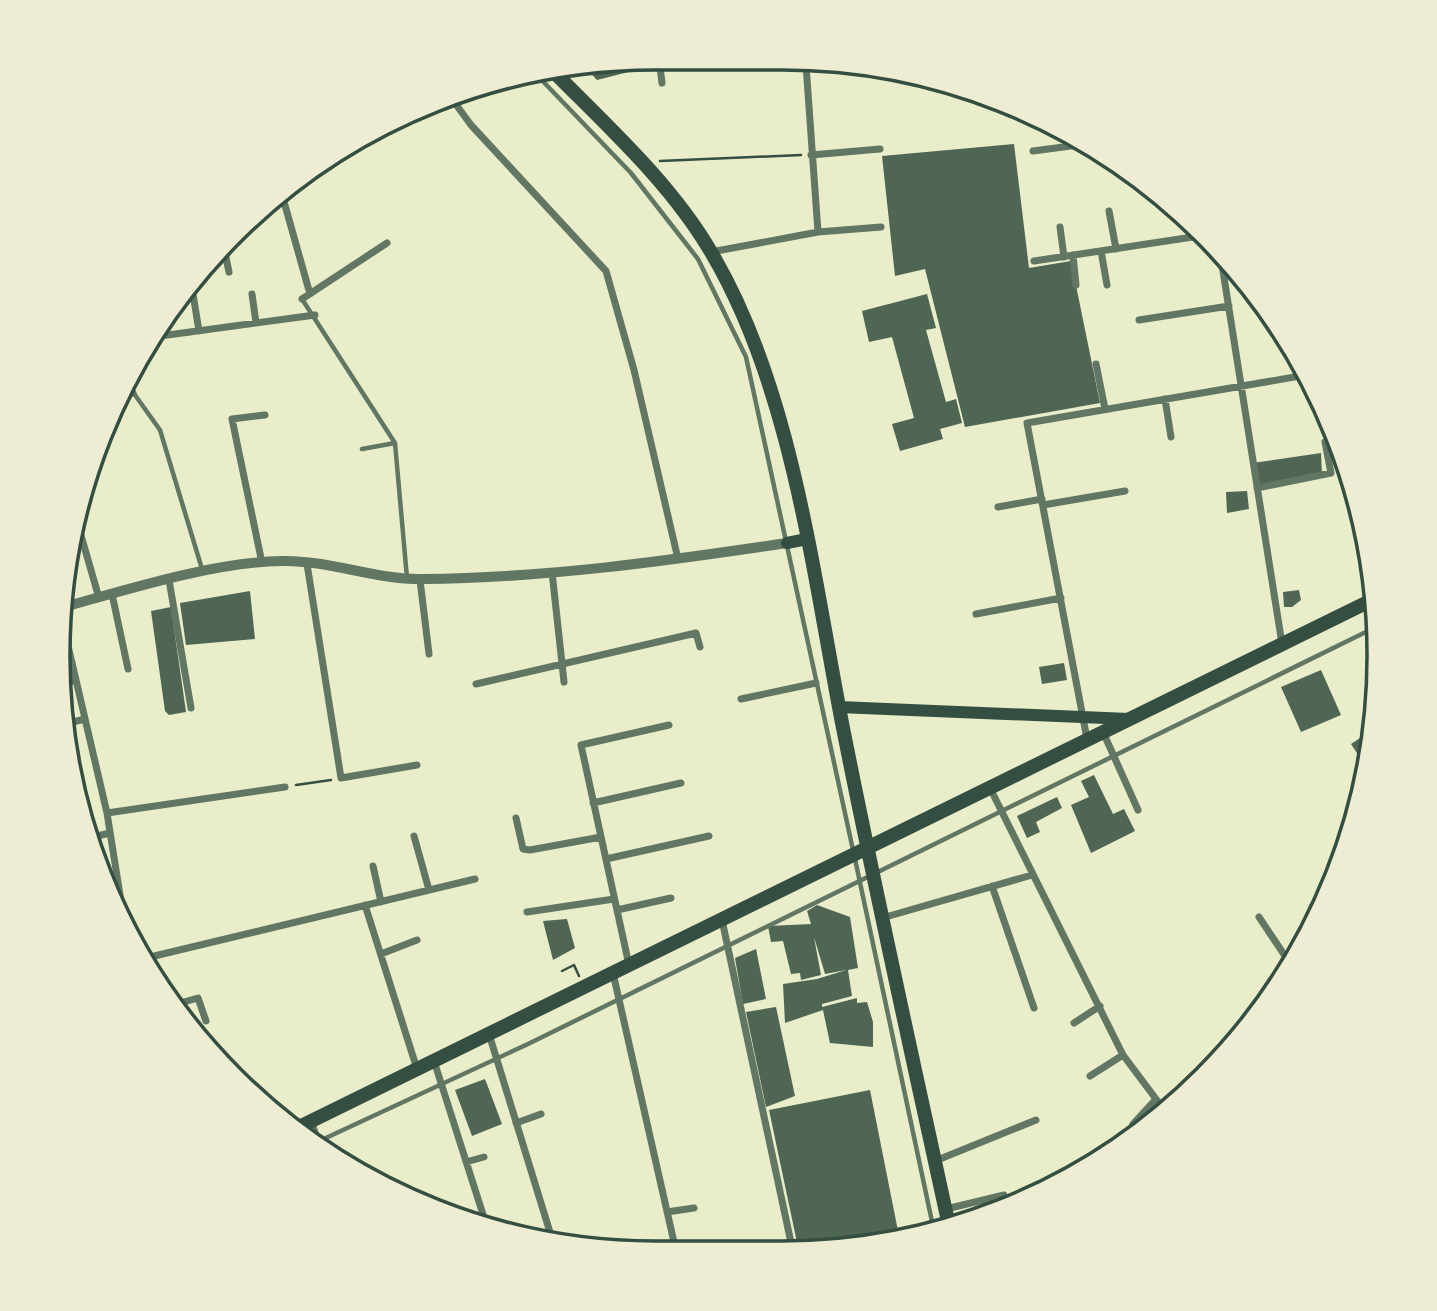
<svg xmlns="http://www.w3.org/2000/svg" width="1437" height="1311" viewBox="0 0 1437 1311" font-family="'PT Sans',sans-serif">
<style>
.building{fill:#4f6655}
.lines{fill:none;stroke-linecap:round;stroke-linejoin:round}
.path{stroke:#344e41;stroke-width:2.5}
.service{stroke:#617663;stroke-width:4.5}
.minor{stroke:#617663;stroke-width:7}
.tertiary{stroke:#617663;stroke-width:10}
.secondary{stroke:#344e41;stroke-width:12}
.primary{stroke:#344e41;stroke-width:14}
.rim{fill:none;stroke:#344e41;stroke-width:3.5}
</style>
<rect width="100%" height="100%" fill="#e9edc9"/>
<path class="building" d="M 652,58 L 652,66 L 597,80 L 583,65 Z
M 1014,144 L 1029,268 L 1071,261 L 1100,403 L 965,427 L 925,269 L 895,276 L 882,156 Z
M 927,294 L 936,328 L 926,330 L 946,402 L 956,399 L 962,423 L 940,429 L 943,439 L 900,451 L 892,424 L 914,418 L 892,337 L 869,342 L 862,311 Z
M 1321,453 L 1322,474 L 1258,487 L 1253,463 Z
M 1247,491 L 1249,509 L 1227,513 L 1226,492 Z
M 1299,590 L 1301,600 L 1292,607 L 1284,607 L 1283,592 Z
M 250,591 L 255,639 L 186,645 L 180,603 Z
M 171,607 L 186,712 L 169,715 L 165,711 L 151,611 Z
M 66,656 L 75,684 L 61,688 L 58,658 Z
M 1064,663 L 1067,680 L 1042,684 L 1039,667 Z
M 1321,670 L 1341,715 L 1301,732 L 1281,687 Z
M 1372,730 L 1368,770 L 1351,744 Z
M 1094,775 L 1113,814 L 1124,809 L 1135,831 L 1091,853 L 1071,805 L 1089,797 L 1081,781 Z
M 1057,797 L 1062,808 L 1036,822 L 1040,832 L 1027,838 L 1017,816 Z
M 817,905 L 850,917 L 858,968 L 848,970 L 852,996 L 822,1004 L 822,1007 L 857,998 L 857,1003 L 867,1002 L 873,1022 L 873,1047 L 830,1043 L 823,1010 L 785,1023 L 783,984 L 817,979 L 846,970 L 825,974 L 814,937 L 821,975 L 801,980 L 800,973 L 791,974 L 783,941 L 771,942 L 768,926 L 811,924 L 807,911 Z
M 567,919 L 575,948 L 553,960 L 543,921 Z
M 756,949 L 766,999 L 743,1004 L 735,958 Z
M 776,1007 L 795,1096 L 766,1107 L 746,1012 Z
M 485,1079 L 502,1124 L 472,1136 L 455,1090 Z
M 870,1090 L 900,1241 L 799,1252 L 769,1110 Z"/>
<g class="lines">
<path class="path" d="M 660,161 L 801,155
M 296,785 L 331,780
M 562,971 L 574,965 L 579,976"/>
<path class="service" d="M 533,71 L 631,173 L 698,259 L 746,357 L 853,850
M 302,299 L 395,443 L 407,578
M 125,381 L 160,430 L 202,569
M 362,449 L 395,443
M 855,859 L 934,1231
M 315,1143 L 528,1044 L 1376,627"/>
<path class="minor" d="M 659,58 L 662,83
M 806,65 L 818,232
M 452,99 L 471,125 L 606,271 L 634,370 L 678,559
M 1033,151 L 1086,144
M 811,155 L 880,149
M 300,176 L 399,117
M 281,191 L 310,294
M 1109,211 L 1116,249
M 1060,227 L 1064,257
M 224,248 L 229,272
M 1101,251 L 1107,285
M 711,252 L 818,232 L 881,227
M 1220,252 L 1282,644
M 1073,255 L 1076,285
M 1034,261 L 1206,235
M 192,288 L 199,331
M 252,294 L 256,323
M 302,299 L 387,243
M 1139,320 L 1229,306
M 153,337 L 315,315
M 1096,364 L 1105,409
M 118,396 L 133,393
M 1165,399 L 1171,437
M 1257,488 L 1331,473 L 1325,442
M 1043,505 L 1125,491
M 998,507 L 1042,499
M 76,518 L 99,598
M 262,563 L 232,419 L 265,415
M 307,564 L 341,778 L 417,765
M 552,572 L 564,682
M 169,580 L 191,708
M 420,580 L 429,654
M 112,594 L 128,669
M 976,614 L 1061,598
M 62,620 L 107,813 L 124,920
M 476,684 L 696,633 L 700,647
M 741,699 L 816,683
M 65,724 L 85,719
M 1103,732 L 1138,810
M 1087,739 L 1027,423 L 1306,375
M 990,788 L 1123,1055 L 1165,1111
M 593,803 L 681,783
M 107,813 L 285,787
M 516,818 L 523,849 L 530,850 L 601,837
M 414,836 L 429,890
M 89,838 L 110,833
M 606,859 L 709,836
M 373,866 L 381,902
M 992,886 L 1034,1008
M 365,905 L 417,1069
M 617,910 L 671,898
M 527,912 L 614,899
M 1259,917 L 1291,965
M 882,918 L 1032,875
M 722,920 L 793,1252
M 381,954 L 417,940
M 146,958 L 475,879
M 629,965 L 581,745 L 669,725
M 613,973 L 676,1251
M 173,1005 L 198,998 L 206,1021
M 1074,1023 L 1100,1006
M 489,1034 L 553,1242
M 434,1061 L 487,1227
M 1090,1076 L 1123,1055
M 311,1121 L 320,1147
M 516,1123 L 541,1114
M 1133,1124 L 1156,1099
M 935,1161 L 1036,1120
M 466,1162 L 484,1157
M 946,1209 L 1004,1195
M 667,1212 L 694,1208"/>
<path class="tertiary" d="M 64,607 C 129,589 214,562 282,561 C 329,560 376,580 423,579 C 545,578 667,561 787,543"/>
<path class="secondary" d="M 787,543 L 807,539
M 839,707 L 1129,719"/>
<path class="primary" d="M 550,68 C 607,126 670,182 711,252 C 792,388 813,575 843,728 C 876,895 913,1060 949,1226
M 295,1129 L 1374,599"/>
</g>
<path d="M0 0H1437V1311H0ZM655 70H782A585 585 0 0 1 1367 655V656A585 585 0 0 1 782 1241H655A585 585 0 0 1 70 656V655A585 585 0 0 1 655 70Z" fill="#eeecd3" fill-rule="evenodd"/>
<path class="rim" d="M655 70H782A585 585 0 0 1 1367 655V656A585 585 0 0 1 782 1241H655A585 585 0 0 1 70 656V655A585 585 0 0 1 655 70Z"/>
</svg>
